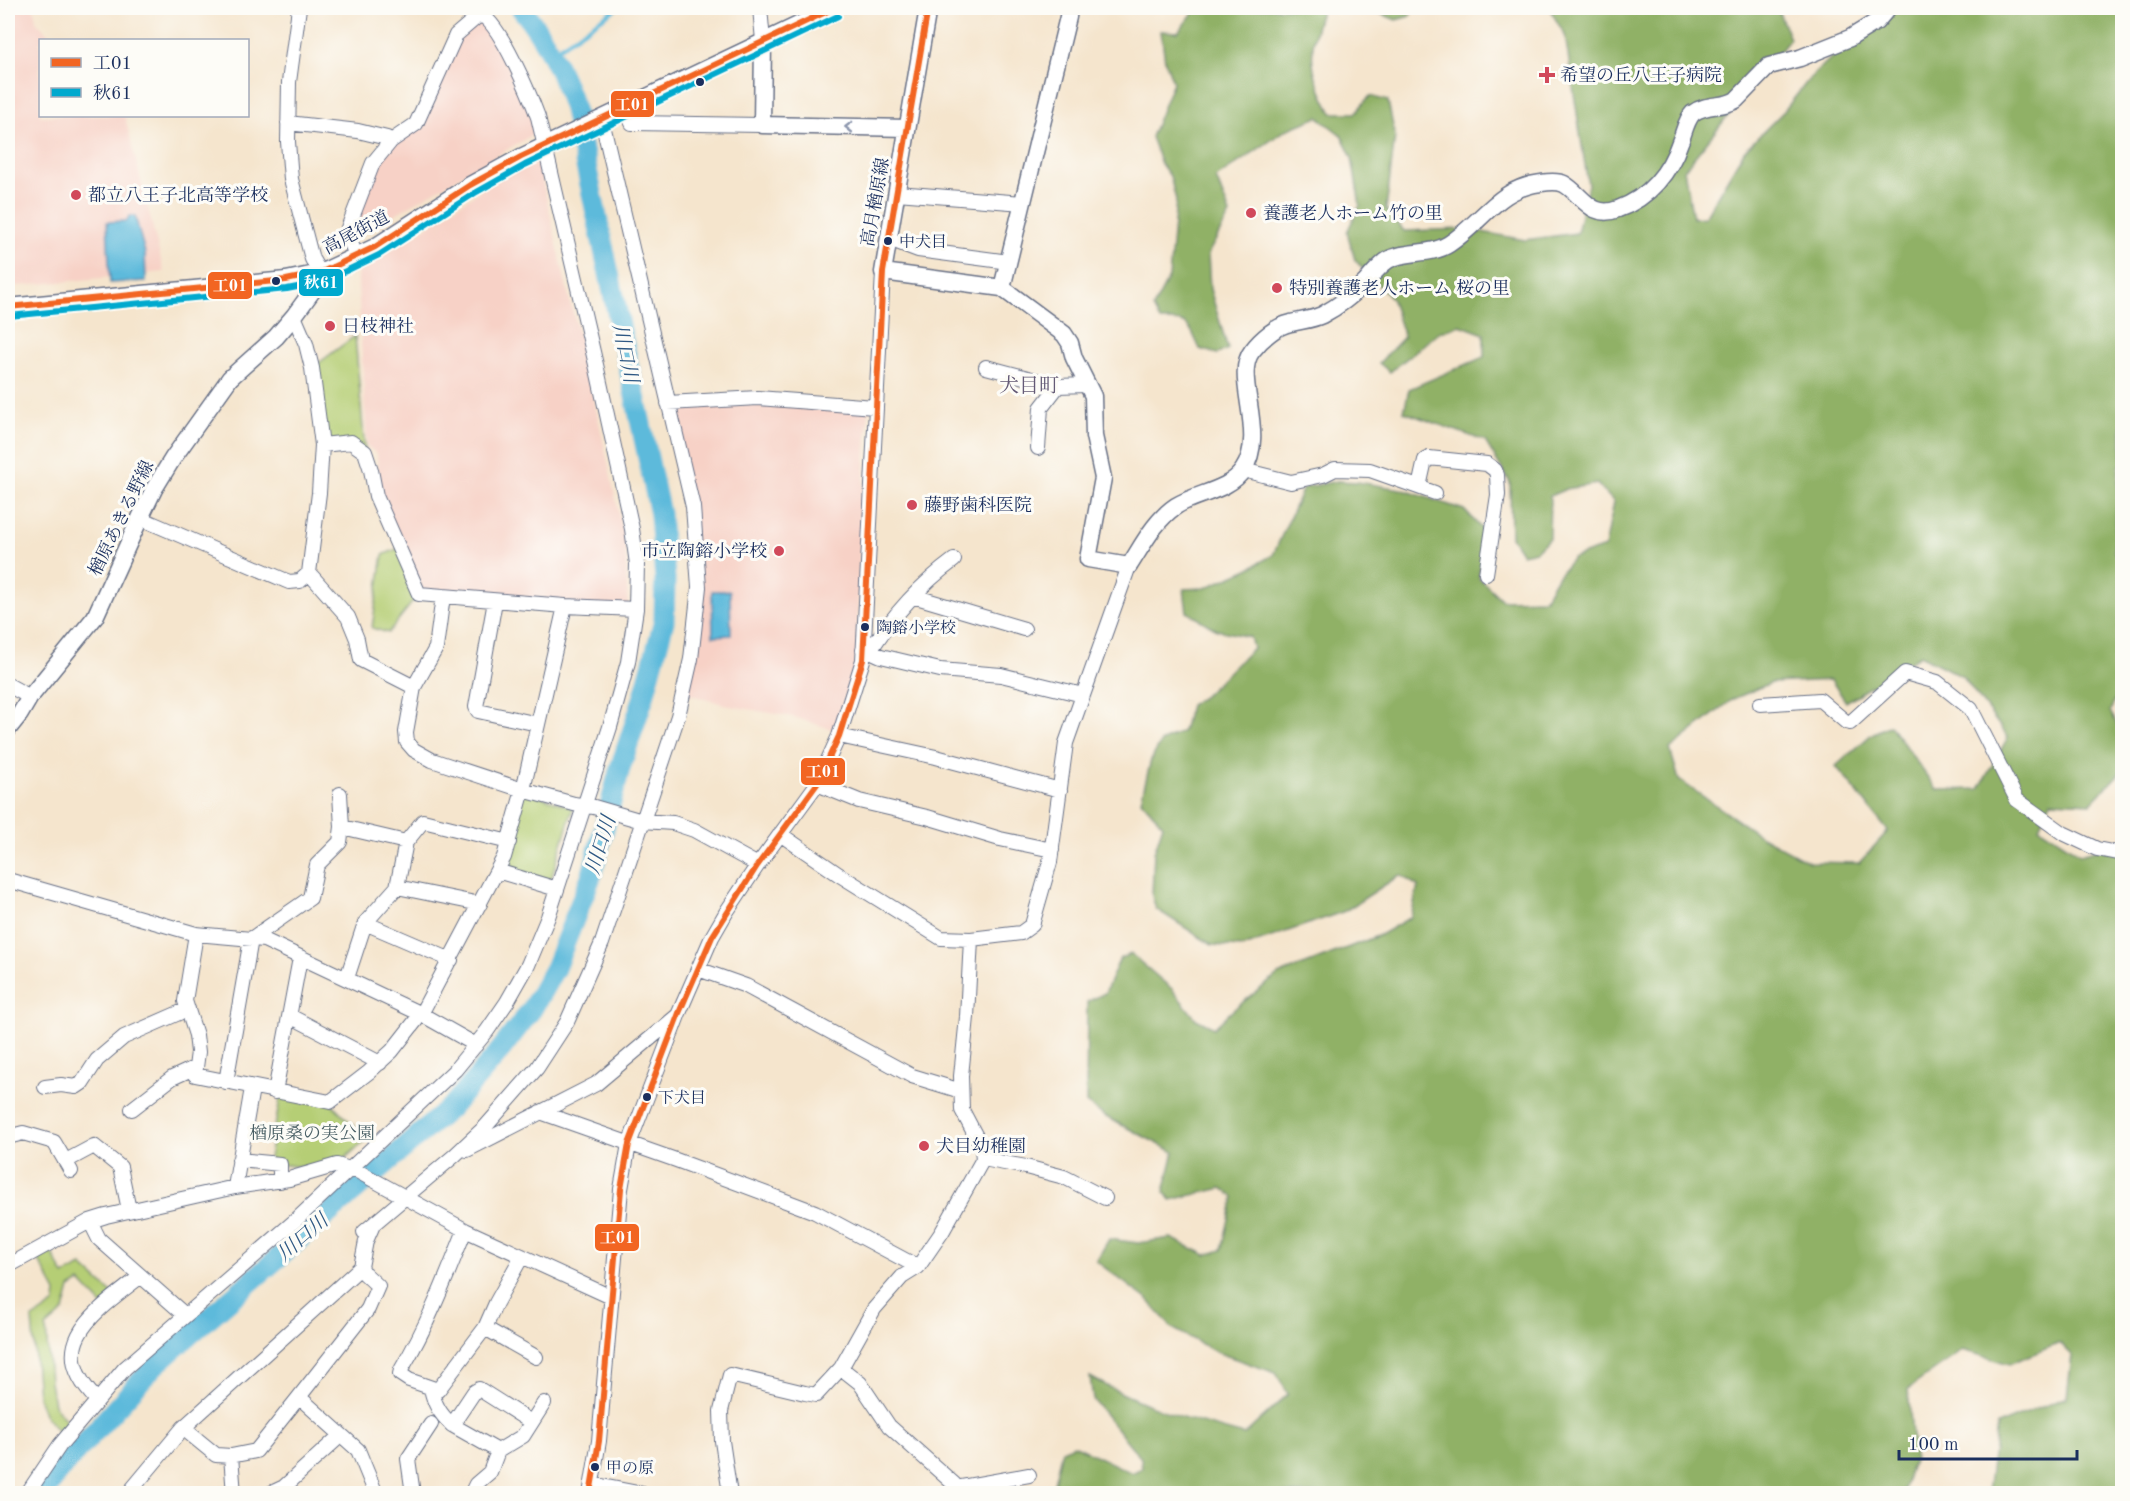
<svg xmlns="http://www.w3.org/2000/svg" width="2130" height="1501" viewBox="0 0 2130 1501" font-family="'Old Standard TT','Noto Serif JP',serif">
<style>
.built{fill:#f7d1c6}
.green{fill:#b5ce74;stroke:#687e69;stroke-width:1.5}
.forest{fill:#90b166;stroke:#567062;stroke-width:1.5;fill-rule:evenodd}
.water{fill:#5dbadb;stroke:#3c749c;stroke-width:1.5}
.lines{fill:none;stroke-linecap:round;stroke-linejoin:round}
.stream{stroke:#5dbadb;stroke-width:4}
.river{stroke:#5dbadb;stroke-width:21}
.minor-casing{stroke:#676f85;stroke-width:16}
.major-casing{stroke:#676f85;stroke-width:19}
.minor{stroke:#fff;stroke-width:14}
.major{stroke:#fff;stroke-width:16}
.bus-1-casing{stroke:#fdfcf7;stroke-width:10}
.bus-2-casing{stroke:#fdfcf7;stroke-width:10}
.bus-1{stroke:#f26522;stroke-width:6}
.bus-2{stroke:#00a9ce;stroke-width:6}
.oneway{stroke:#8d97ae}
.poi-dot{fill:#d1495b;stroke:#fdfcf7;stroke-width:2}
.bus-dot{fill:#1b2f5e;stroke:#fdfcf7;stroke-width:2}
.labels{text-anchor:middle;stroke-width:6;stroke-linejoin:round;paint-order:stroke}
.bus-label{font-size:16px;fill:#1b2f5e;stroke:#fdfcf7;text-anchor:start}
.poi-label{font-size:18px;fill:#1b2f5e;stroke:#fdfcf7;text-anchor:start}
.street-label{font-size:18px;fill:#1b2f5e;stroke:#fdfcf7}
.park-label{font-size:18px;fill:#495f65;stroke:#fdfcf7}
.water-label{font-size:20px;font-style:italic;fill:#2f5984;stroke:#fdfcf7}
.neighbourhood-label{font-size:20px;fill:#645a76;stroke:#fdfcf7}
.line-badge{stroke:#fdfcf7;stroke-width:2}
.badge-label{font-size:16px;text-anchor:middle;font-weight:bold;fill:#fff}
</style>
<rect width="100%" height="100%" fill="#fdfcf7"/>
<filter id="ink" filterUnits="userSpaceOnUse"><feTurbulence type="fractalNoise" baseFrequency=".0167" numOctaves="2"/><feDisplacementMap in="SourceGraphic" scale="12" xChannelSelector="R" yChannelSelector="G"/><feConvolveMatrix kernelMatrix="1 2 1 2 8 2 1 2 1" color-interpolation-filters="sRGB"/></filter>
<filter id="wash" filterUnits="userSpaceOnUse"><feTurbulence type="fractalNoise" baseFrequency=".008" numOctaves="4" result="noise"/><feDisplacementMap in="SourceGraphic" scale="24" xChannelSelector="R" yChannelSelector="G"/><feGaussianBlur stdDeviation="1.35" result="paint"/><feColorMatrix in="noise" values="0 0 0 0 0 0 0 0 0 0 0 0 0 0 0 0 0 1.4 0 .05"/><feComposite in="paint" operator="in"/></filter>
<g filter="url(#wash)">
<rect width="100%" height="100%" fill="#f5e5cd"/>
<path class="built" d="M 8,8 L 34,8 L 36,21 L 54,40 L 40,40 L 40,116 L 123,116 L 125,117 L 164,272 L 8,287 Z
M 483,21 L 520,87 L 530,111 L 534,134 L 359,235 L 354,227 L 373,171 L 392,146 L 416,126 L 459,35 Z
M 532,163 L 539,166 L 570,302 L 585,358 L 625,542 L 628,609 L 419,594 L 399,548 L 379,485 L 377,454 L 367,446 L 357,267 L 384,254 L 416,234 L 496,180 Z
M 668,403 L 869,407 L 862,502 L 856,664 L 834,730 L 794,717 L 730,706 L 682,692 L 691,659 L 695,530 Z"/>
<path class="green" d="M 355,336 L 365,452 L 351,443 L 322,445 L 312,368 Z
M 399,548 L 419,594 L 388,633 L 372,628 L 383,555 Z
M 523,790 L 573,808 L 549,886 L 497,871 Z
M 281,1094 L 330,1102 L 367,1139 L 337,1165 L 321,1169 L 268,1163 Z
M 51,1252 L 64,1275 L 82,1266 L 115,1296 L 103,1306 L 80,1282 L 70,1288 L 64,1311 L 46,1327 L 50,1382 L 54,1405 L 68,1423 L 60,1434 L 44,1414 L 38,1397 L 32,1319 L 55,1303 L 56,1292 L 38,1259 Z"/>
<path class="forest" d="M 1197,8 L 1322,8 C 1307,53 1309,71 1332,113 L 1355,113 L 1370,96 L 1388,101 L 1395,136 L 1386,209 L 1404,231 L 1466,229 L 1525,240 L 1577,233 L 1588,185 L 1565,35 L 1549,8 L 1777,8 L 1790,39 L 1684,170 L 1693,218 L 1705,217 L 1744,151 L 1784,111 L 1810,78 L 1854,36 L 1896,8 L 2122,8 L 2122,463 L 2119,467 L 2114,552 L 2122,561 L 2122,686 L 2110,711 L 2122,734 L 2122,771 L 2091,803 L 2051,801 L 2039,827 L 2080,854 L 2122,843 L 2122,1493 L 1988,1493 L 1997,1425 L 2067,1397 L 2072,1355 L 2060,1343 L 2009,1364 L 1963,1350 L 1908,1389 L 1914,1457 L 1903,1493 L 1056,1494 L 1054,1483 L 1062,1450 L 1074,1445 L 1132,1473 L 1142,1468 L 1141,1458 L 1093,1400 L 1090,1377 C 1140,1405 1188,1420 1244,1435 L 1288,1394 L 1276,1373 L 1216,1352 L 1172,1328 L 1149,1301 L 1096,1261 L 1109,1239 L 1138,1243 L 1171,1238 L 1206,1255 L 1222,1250 L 1234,1197 L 1222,1188 L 1171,1200 L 1164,1192 L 1174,1152 L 1106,1117 L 1086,1103 L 1087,1002 L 1105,993 L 1120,958 L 1131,954 L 1172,989 L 1196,1019 L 1214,1028 L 1233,1010 L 1278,975 L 1380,935 L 1411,917 L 1418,886 L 1400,875 L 1345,911 L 1243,947 L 1212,945 L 1156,909 L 1152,896 L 1154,853 L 1163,825 L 1141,800 L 1151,760 L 1161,742 L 1183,731 L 1190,705 L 1203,697 L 1253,648 L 1250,637 L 1217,630 L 1187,612 L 1184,589 L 1205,588 L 1248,569 L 1273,555 L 1303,488 L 1337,481 L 1357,482 L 1401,489 L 1464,510 L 1483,530 L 1479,578 L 1502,600 L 1544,599 L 1557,577 L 1573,558 L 1605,547 L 1614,502 L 1597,484 L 1566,489 L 1550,496 L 1549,538 L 1536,551 L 1522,554 L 1511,537 L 1510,482 L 1485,441 L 1404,412 L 1409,389 L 1484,357 L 1484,334 L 1460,325 L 1438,333 L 1390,372 L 1379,363 L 1404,337 L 1391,298 L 1355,260 L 1347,232 L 1360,205 L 1352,158 L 1341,135 L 1318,117 L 1286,130 L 1216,178 L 1230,214 L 1208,254 L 1210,289 L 1228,349 L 1217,354 L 1200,349 C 1187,322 1190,320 1160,321 L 1153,308 L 1169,277 L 1176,200 L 1170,176 L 1161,164 L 1151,137 L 1173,82 L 1165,61 L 1161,31 L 1178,32 ZM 1920,655 L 1963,677 L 2008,737 L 1979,789 L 1937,790 L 1890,725 L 1872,734 L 1836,766 L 1888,831 L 1859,863 L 1809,862 L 1761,836 L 1679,780 L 1670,749 L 1733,699 L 1771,683 L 1831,680 L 1846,702 Z
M 1367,8 L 1414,8 L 1410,16 L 1396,20 Z"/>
<path class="water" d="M 129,216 L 135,216 L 145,253 L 146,281 L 110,283 L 107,222 L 127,221 Z
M 712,591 L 730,591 L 731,635 L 713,636 Z"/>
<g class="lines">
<path class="stream" d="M 551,53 L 617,8"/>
<path class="river" d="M 44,1494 L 56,1474 L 155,1365 L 452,1106 L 495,1057 L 532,1009 L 555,968 L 592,874 L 620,768 L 644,696 L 664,621 L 665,579 L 660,514 L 574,109 C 562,72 545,38 521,8"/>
</g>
</g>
<g filter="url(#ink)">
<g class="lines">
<defs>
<path id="minor" d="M 299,8 L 289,82 L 288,142 L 291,179 L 312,259 L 320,273
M 760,8 L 763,41
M 626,107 L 632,123 L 762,125
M 288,123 L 358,131 L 387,138 L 391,141
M 897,193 L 1023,203
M 889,239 L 918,250 L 1009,262
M 356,256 L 351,243 L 348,228 L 373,163 L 391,141 L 416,124 L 456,35 L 477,17 L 483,16
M 294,316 L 306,344 L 312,368 L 322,445 L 319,493 L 309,573 L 348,617 L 357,639 L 361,660 L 414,687 L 406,732 L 407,742 L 414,750 L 432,760 L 523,790 L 574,804 L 594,807 L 642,821 L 673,823 L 694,830 L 758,865
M 986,367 L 1058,386 L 1086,385
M 668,403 L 758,398 L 875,407
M 322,445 L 351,442 L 365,452 L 371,470 L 376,496 L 419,594 L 565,606
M 1038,448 L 1041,408 L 1058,386
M 1243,470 L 1291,482 L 1323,475 L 1335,469 L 1370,470 L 1435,493
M 1419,487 L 1425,460 L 1429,458 L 1487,464 L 1495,470 L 1497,475 L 1498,495 L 1486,574
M 140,518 L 289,582 L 300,581 L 309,573
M 913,596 L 1024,629
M 495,601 L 476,707 L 478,711 L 538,724
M 863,650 L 870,651 C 893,615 920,585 954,560
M 870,651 L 881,656 L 940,670 L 1001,675 L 1083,695
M 8,685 L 30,697
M 414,687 L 436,648 L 443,596
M 1760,704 L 1820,700 L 1846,722 L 1850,723 L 1905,673 L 1937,682 L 1971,709 L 2017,800 L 2063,833 L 2097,849 L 2122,854
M 839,736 L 936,757 L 1060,790
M 817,784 L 859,801 L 927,817 L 1000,839 L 1052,850
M 342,827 L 406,842
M 780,834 L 838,874 L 941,938 L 971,939 L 1021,933 L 1032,925 L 1050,862 L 1066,743 L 1129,566
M 497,871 L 557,889
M 8,880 L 196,934 L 264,940 L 421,1014 L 476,1045
M 397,887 L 480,904
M 365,923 L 451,960
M 196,934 L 185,1001 L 196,1035 L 198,1052 L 195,1075 L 330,1102 L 369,1072 L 392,1051 L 421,1014 L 504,857 L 523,790 L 565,606 L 636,609
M 698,969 L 746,986 L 912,1076 L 961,1091
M 347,978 L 365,923 L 397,887 L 406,842 L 423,821 L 509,842
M 290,1016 L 380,1063
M 226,1082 L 251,939 L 310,898 L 317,865 L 340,842 L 342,827 L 340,794
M 45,1087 L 61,1085 L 76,1087 L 82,1083 L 97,1060 L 124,1037 L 188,1009
M 275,1092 L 300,958
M 132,1109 L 172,1078 L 196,1067
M 540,1112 L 676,1160 L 815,1212 L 918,1267
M 8,1137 L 23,1133 L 54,1142 L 71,1171
M 467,1150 L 596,1084 L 677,1016
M 983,1159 L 1026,1167 L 1064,1177 L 1105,1198
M 239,1160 L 280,1164 L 280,1181
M 66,1161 L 94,1146 L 120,1167 L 129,1210
M 235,1187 L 252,1088
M 90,1221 L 99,1239 L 185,1315
M 465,1230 C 446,1278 428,1325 401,1370 L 400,1374 L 409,1380 L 438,1390 L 485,1328 L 496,1303 L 522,1256
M 364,1232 L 454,1156 L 486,1126 L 537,1068 L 567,1022 L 602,943 L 678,716 L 691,659 L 699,587 L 693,507 L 604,129
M 8,1266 L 90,1221 L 106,1216 L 235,1187 L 289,1179 L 337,1165 L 359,1172 L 465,1230 L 611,1297
M 361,1267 L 364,1273 L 378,1286 L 368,1309 L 299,1397 L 358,1450 L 376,1494
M 485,1328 L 536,1357
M 841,1368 L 860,1383 L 889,1426 L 954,1484 L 959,1494
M 431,1388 C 434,1404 440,1414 452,1425
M 97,1400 C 41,1344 98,1310 141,1276
M 183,1428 L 216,1455 L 231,1456
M 498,1451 L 452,1425 L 474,1392 L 479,1389 L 531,1422
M 592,1484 L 643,1494
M 956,1488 L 1029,1475
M 27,1494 L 60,1445 L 125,1368 L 296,1220 L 455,1070 L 487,1031 L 507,1002 L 528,965 L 548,917 L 610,727 L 628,662 L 636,609 L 637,564 L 632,529 L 597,369 L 538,117 C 530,95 501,27 483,16
M 128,1494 L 183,1428 L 361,1267 L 366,1241 L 373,1225
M 234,1494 L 231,1456 L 256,1451 L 299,1397
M 269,1494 L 284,1487 L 341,1435
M 413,1494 L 408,1459 L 431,1424
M 471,1494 L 476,1484 L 490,1472 L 498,1451 L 523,1436 L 544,1403
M 590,1494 L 599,1441 L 621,1189 L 629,1144 L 679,1013 L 712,937 L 727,911 L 757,866 L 817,784 L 839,736 L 863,660 L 883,272
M 730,1494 L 722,1441 L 721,1411 L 730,1375 L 805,1393 L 816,1395 L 841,1368 L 874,1309 L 902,1277 L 918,1267 L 942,1232 L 983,1159 L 982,1148 L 962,1110 L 961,1076 L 967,1017 L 971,939"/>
<path id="major" d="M 928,8 L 883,272 L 1002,288 L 1064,334 L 1070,343 L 1074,358 L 1093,396 L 1094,436 L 1103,478 L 1088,559 L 1129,566 C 1142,546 1155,520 1176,506 C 1196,493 1229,491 1243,470 C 1268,434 1232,376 1252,351 C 1261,339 1276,326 1291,323 C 1302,320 1311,320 1322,315 C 1337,307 1353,295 1365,283 C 1372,275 1379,266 1388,260 C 1405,250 1431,256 1449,244 C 1482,223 1497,188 1541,183 C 1548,182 1558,181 1564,184 C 1582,194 1591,220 1618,209 C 1649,198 1670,172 1680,142 C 1684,133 1686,120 1693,113 C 1706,103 1723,108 1736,100 L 1769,66 L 1800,58 L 1850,38 L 1876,22 L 1888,8
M 763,41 L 762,125 L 907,128
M 1002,288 L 1068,17 L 1069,8
M 8,307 L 286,280 L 320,273 L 375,247 L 470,185 L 521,157 L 834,8
M 8,729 L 20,714 L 30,697 L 95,617 L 140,518 L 154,489 L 173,458 L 230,378 L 276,337 L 294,316 L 313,290 L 320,273"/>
</defs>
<use href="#minor" class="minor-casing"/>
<use href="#major" class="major-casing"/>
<use href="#minor" class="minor"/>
<use href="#major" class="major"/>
<defs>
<path id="bus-1" d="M 8,307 L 286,280 L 320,273 L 375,247 L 470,185 L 521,157 L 834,8
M 590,1494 L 599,1441 L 621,1189 L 629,1144 L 679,1013 L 712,937 L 757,866 L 817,784 L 839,736 L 863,660 L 883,272 L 928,8"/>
<path id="bus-2" d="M 9,316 L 287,289 L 323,282 L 379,255 L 475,193 L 525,165 L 838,16"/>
</defs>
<use href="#bus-1" class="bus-1-casing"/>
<use href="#bus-2" class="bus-2-casing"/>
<use href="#bus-1" class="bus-1"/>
<use href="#bus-2" class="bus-2"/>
</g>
<defs><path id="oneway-chevron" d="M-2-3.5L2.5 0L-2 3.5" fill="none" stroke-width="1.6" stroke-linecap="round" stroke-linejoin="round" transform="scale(1.5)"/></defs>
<use class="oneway" href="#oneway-chevron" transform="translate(849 127) rotate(-179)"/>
</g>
<g class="poi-dot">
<path d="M1544 66h6v6h6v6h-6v6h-6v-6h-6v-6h6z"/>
<circle cx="76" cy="195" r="6"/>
<circle cx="1251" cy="213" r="6"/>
<circle cx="1277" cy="288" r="6"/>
<circle cx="330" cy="326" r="6"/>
<circle cx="912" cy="505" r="6"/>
<circle cx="779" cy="551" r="6"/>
<circle cx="924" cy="1146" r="6"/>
</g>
<g class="bus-dot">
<circle cx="700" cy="82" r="5"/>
<circle cx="888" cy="241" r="5"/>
<circle cx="276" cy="281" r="5"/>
<circle cx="865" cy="627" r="5"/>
<circle cx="647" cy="1097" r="5"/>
<circle cx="595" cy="1467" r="5"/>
</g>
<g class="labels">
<g class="bus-label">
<text x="899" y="247">中犬目</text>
<text x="876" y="633">陶鎔小学校</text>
<text x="658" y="1103">下犬目</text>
<text x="606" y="1473">甲の原</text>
</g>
<g class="poi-label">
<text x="1560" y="81">希望の丘八王子病院</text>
<text x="88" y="201">都立八王子北高等学校</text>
<text x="1263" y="219">養護老人ホーム竹の里</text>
<text x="1289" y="294">特別養護老人ホーム 桜の里</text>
<text x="342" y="332">日枝神社</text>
<text x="924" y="511">藤野歯科医院</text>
<text x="767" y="557" text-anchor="end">市立陶鎔小学校</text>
<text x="936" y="1152">犬目幼稚園</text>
</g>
<g class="street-label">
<text transform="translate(875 202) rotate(-80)" y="6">高月楢原線</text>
<text transform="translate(356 232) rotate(-28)" y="6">高尾街道</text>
<text transform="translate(121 518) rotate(-64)" y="6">楢原あきる野線</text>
</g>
<g class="park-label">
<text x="312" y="1139">楢原桑の実公園</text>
</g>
<g class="water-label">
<text transform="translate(626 353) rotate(78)" y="7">川口川</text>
<text transform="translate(600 845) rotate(-73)" y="7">川口川</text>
<text transform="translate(302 1237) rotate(-41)" y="7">川口川</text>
</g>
<g class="neighbourhood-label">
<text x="1029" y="392">犬目町</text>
</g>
</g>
<g class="line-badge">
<rect x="610" y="90" width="45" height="28" rx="6" fill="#f26522"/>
<rect x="298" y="268" width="46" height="29" rx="6" fill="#00a9ce"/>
<rect x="207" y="271" width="46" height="29" rx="6" fill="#f26522"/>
<rect x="800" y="757" width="46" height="29" rx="6" fill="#f26522"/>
<rect x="594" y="1223" width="46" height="29" rx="6" fill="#f26522"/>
</g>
<g class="badge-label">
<text x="632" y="110">工01</text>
<text x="321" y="288">秋61</text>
<text x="230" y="291">工01</text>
<text x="823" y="777">工01</text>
<text x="617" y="1243">工01</text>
</g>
<rect width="2130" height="1501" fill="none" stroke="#fdfcf7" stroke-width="30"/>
<rect x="39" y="39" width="210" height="78" fill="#fdfcf7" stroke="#a3aaba" stroke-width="1.5"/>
<rect x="51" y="58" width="30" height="9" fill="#f26522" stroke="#a3aaba" stroke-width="1.5"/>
<text x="93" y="69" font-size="18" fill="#1b2f5e">工01</text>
<rect x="51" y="88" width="30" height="9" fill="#00a9ce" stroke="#a3aaba" stroke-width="1.5"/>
<text x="93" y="99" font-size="18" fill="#1b2f5e">秋61</text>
<path d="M1899 1450v9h178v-9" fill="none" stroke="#1b2f5e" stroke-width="3"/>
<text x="1908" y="1450" font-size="18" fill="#1b2f5e" stroke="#fdfcf7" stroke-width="4.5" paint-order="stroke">100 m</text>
</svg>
